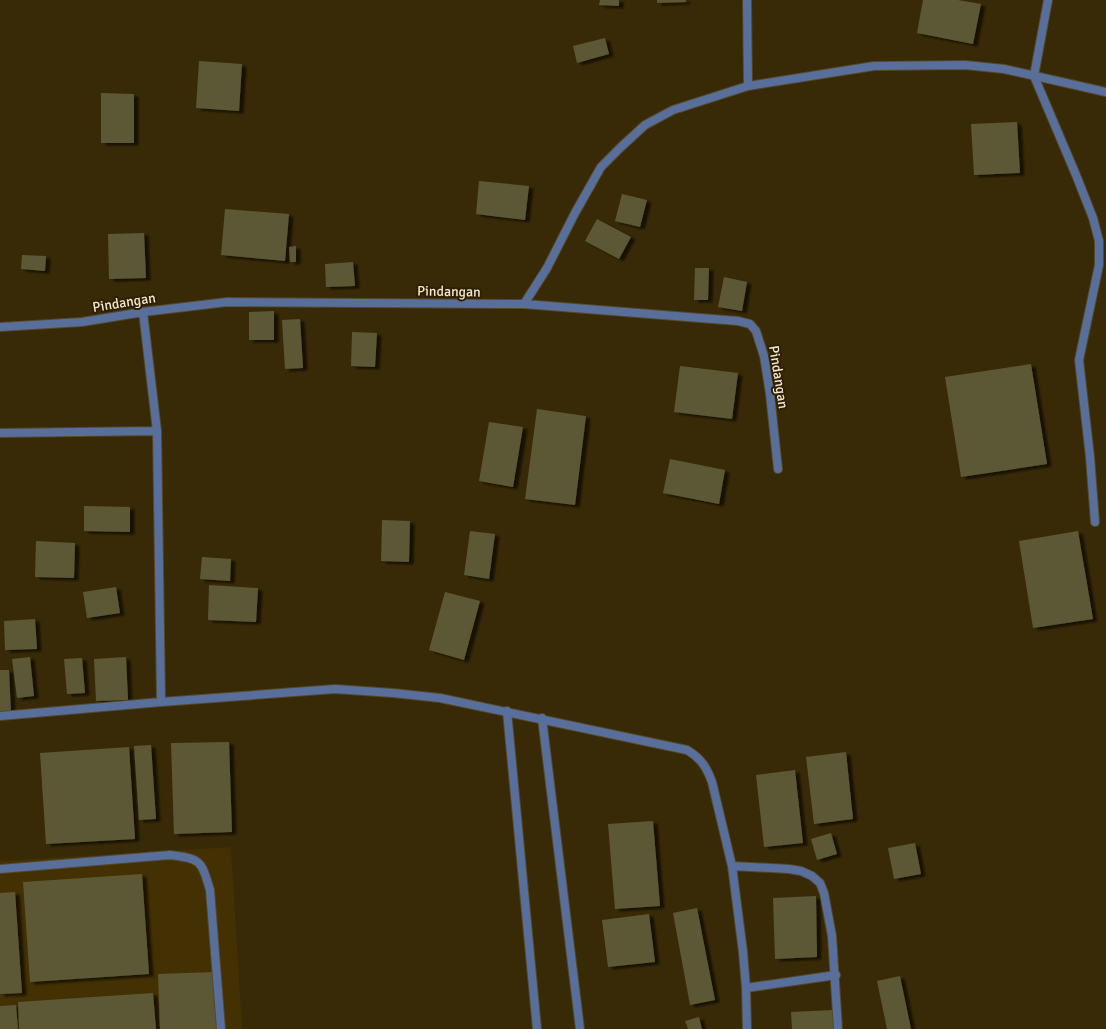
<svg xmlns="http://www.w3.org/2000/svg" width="1106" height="1029" viewBox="0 0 1106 1029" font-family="Signika,sans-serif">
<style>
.built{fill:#433003}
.building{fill:#5c5834;filter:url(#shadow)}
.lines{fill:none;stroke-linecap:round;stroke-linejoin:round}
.service-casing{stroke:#564828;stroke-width:10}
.minor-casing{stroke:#564828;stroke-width:10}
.service{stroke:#596f9b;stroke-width:8}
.minor{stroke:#596f9b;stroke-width:8}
.labels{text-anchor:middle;stroke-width:4;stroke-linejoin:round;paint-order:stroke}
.street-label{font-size:14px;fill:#f1e7d4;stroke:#2f2000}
</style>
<defs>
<filter id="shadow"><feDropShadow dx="4.5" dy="2.5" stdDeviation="1" flood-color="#0009"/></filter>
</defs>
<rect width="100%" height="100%" fill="#392a07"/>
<path class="built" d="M 231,847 L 242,1029 L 0,1029 L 0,861 Z"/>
<path class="building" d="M 600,0 L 619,0 L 619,6 L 599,5 Z
M 657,0 L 686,0 L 686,2 L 657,3 Z
M 923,0 L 958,0 L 981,4 L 973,44 L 917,33 Z
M 605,38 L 609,54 L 577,63 L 573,46 Z
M 199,61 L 242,64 L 239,111 L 196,108 Z
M 101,93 L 134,94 L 134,143 L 101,143 Z
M 1017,122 L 1020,173 L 974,175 L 971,124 Z
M 479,181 L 529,186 L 525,220 L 476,214 Z
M 622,194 L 647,200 L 640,227 L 615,221 Z
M 225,209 L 289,214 L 285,261 L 221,255 Z
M 597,219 L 631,237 L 619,259 L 585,241 Z
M 144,233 L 146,278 L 109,279 L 108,234 Z
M 296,246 L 296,262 L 290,262 L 289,247 Z
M 22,255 L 46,256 L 45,271 L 21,269 Z
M 353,262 L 355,286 L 326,287 L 325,264 Z
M 695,268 L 709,268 L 708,300 L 694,300 Z
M 724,277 L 747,282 L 742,311 L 718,307 Z
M 274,311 L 274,340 L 249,340 L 249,312 Z
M 300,319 L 303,368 L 285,369 L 282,320 Z
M 352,332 L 377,333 L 375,367 L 351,366 Z
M 1031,364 L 1047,464 L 961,477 L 945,377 Z
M 680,366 L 738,373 L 732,419 L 674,412 Z
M 537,409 L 586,416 L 575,505 L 525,499 Z
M 489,422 L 523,427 L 513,487 L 479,481 Z
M 670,459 L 725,470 L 719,504 L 663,493 Z
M 84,506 L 130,507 L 130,532 L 84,531 Z
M 382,520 L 410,521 L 409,562 L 381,561 Z
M 470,531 L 495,534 L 489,579 L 464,575 Z
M 1078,531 L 1093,619 L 1033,628 L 1019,541 Z
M 36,541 L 75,543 L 74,578 L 35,577 Z
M 202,557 L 231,559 L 230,581 L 200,579 Z
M 209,585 L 258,588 L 256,622 L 208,620 Z
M 116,587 L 120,613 L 87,618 L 83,592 Z
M 445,592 L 480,601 L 464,660 L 429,650 Z
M 35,619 L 37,649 L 5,650 L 4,621 Z
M 30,657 L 34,696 L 17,698 L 12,659 Z
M 126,657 L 128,700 L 96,701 L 94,659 Z
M 82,658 L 85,693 L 67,694 L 64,659 Z
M 0,670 L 9,670 L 11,713 L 0,714 Z
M 229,742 L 232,832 L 174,834 L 171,743 Z
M 151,745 L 156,819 L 139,820 L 134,746 Z
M 129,747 L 135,839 L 46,844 L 40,753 Z
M 846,752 L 853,819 L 814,824 L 806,757 Z
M 795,770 L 803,843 L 764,847 L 756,775 Z
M 653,821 L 660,906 L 615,909 L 608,824 Z
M 831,833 L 837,854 L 817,860 L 811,839 Z
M 915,843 L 921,874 L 894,879 L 888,848 Z
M 142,874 L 149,974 L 30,982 L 23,882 Z
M 15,892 L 22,993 L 0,994 L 0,893 Z
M 816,896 L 817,957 L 775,959 L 773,898 Z
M 697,908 L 715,1000 L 690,1005 L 673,913 Z
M 649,914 L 655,962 L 608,967 L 602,920 Z
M 214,972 L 217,1029 L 160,1029 L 158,974 Z
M 900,976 L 911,1029 L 887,1029 L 877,981 Z
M 153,993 L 156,1029 L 19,1029 L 18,1002 Z
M 16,1005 L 18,1029 L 0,1029 L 0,1006 Z
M 833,1010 L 834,1029 L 792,1029 L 791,1012 Z
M 699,1017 L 702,1029 L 688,1029 L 685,1021 Z"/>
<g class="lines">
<defs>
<path id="service" d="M 1034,76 L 1076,175 L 1093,218 L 1099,241 L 1099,265 L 1079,360 L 1090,457 L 1095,522
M 161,702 L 335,689 L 393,693 L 440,698 L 687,750 C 701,758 707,768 712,782 L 732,866 L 789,869 L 801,871 L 812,876 L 820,883 L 824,893 L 832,936 L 838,1029
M 507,711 L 537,1029
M 542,718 L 580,1029
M 732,866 L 743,952 L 746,988 L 747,1029
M 0,869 L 170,855 C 201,859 201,860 210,890 L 221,1029
M 746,988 L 836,975"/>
<path id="minor" d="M 747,0 L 748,86
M 1034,76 L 1048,0
M 524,304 L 547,268 L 575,213 L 601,167 L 621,147 L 645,125 L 673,110 L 748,86 L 874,66 L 965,65 L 1004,69 L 1106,92
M 0,327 L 82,322 L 143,312 L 227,302 L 524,304 L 738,321 L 750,324 L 756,331 L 764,356 L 770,394 L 778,469
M 0,433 L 157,431
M 0,716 L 161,702 L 157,431 L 143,312"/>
</defs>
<use href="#service" class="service-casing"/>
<use href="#minor" class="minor-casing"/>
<use href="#service" class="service"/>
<use href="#minor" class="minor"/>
</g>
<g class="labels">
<g class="street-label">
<text transform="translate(449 291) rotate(1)" y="5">Pindangan</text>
<text transform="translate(124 302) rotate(-9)" y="5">Pindangan</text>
<text transform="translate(779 377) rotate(81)" y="5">Pindangan</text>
</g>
</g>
</svg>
